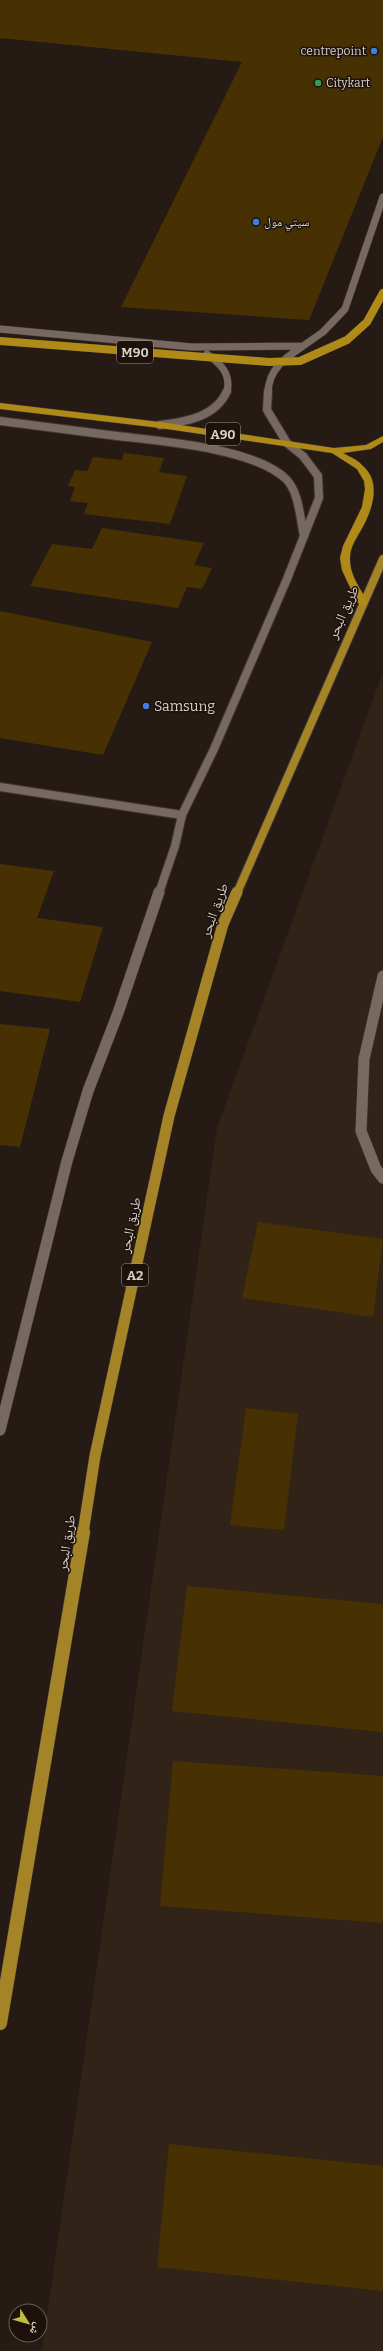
<svg xmlns="http://www.w3.org/2000/svg" width="383" height="2351" viewBox="0 0 383 2351" font-family="Bitter,'Noto Naskh Arabic',serif">
<style>
.built{fill:#322318}
.building{fill:#473103}
.lines{fill:none;stroke-linecap:round;stroke-linejoin:round}
.service-casing{stroke:#3f3632;stroke-width:12}
.minor-casing{stroke:#3f3632;stroke-width:10}
.tertiary-far2-casing{stroke:#3f3632;stroke-width:8}
.tertiary-far1-casing{stroke:#3f3632;stroke-width:10}
.tertiary-casing{stroke:#3f3632;stroke-width:12}
.trunk-far2-casing{stroke:#3f3632;stroke-width:10}
.trunk-far1-casing{stroke:#3f3632;stroke-width:12}
.trunk-casing{stroke:#3f3632;stroke-width:15}
.motorway-casing{stroke:#3f3632;stroke-width:1}
.service{stroke:#776960;stroke-width:11}
.minor{stroke:#776960;stroke-width:8}
.tertiary-far2{stroke:#776960;stroke-width:7}
.tertiary-far1{stroke:#776960;stroke-width:8}
.tertiary{stroke:#776960;stroke-width:11}
.trunk-far2{stroke:#a48426;stroke-width:8}
.trunk-far1{stroke:#a48426;stroke-width:11}
.trunk{stroke:#a48426;stroke-width:14}
.motorway{fill:#b08a17;fill-rule:evenodd}
.motorway-bridge-casing{stroke:#3f3632;stroke-width:8;stroke-linecap:butt}
.motorway-bridge{stroke:#b08a17;stroke-width:8}
.shop-dot{fill:#3f7fe0;stroke:#1c120b;stroke-width:1.5}
.leisure-dot{fill:#2e9e5b;stroke:#1c120b;stroke-width:1.5}
.labels{text-anchor:middle;stroke-width:3;stroke-linejoin:round;paint-order:stroke}
.far-poi-label{font-size:12px;fill:#d8d0cb;stroke:#1c120b;text-anchor:start}
.shield{fill:#1c120b;stroke:#a09791;stroke-width:1}
.shield-label{font-size:13px;font-weight:bold;fill:#d8d0cb}
.street-label{font-size:14px;fill:#d8d0cb;stroke:#1c120b}
.poi-label{font-size:14px;fill:#d8d0cb;stroke:#1c120b;text-anchor:start}
</style>
<rect width="100%" height="100%" fill="#261b14"/>
<path class="built" d="M 383,672 L 383,2351 L 42,2351 L 217,1128 Z"/>
<path class="building" d="M 0,0 L 383,0 L 383,137 L 309,320 L 121,307 L 242,62 L 0,38 Z
M 124,453 L 164,458 L 159,472 L 187,476 L 170,524 L 84,514 L 88,503 L 70,501 L 75,487 L 68,486 L 75,470 L 87,471 L 93,457 L 122,460 Z
M 102,528 L 204,543 L 194,565 L 212,568 L 202,589 L 187,587 L 178,608 L 30,586 L 52,544 L 92,549 Z
M 0,611 L 152,642 L 103,755 L 0,738 Z
M 0,864 L 54,871 L 37,918 L 103,927 L 80,1002 L 0,991 Z
M 0,1024 L 50,1029 L 20,1147 L 0,1145 Z
M 258,1222 L 383,1239 L 373,1317 L 242,1298 Z
M 246,1408 L 298,1414 L 284,1530 L 230,1525 Z
M 187,1586 L 383,1604 L 383,1732 L 172,1711 Z
M 173,1761 L 383,1776 L 383,1923 L 160,1906 Z
M 169,2144 L 383,2166 L 383,2291 L 157,2267 Z"/>
<g class="lines">
<defs>
<path id="service" d="M 383,976 L 364,1059 L 361,1131 L 376,1169 L 383,1178"/>
<path id="minor" d="M 0,787 L 182,815"/>
<path id="tertiary-far2" d="M 0,329 L 192,347 L 303,346 L 323,332 L 345,309 L 383,197
M 207,354 C 221,364 231,374 227,392
M 268,392 C 269,369 285,358 303,346"/>
<path id="tertiary-far1" d="M 0,421 C 39,426 78,431 117,436 C 160,441 254,448 286,479 C 299,492 300,518 304,536
M 160,425 C 185,422 216,417 227,391
M 159,893 L 175,846 L 182,815 L 214,749 L 287,579 L 319,498 L 318,476 L 303,456 L 287,443 L 267,410 L 268,391"/>
<path id="tertiary" d="M 0,1430 L 67,1161 L 88,1091 L 118,1013 L 159,892"/>
<path id="trunk-far2" d="M 237,893 L 383,559"/>
<path id="trunk-far1" d="M 83,1533 L 95,1456 L 169,1116 L 223,924 L 237,892"/>
<path id="trunk" d="M 0,2023 L 83,1532"/>
<path id="motorway" d="M 0,403 L 160,422 L 334,448 L 366,445 L 383,436 L 383,442 L 371,449 L 343,453 C 350,457 358,460 363,466 C 382,483 372,511 361,530 C 356,539 350,547 350,558 C 349,575 361,589 368,603 L 363,606 L 358,603 L 347,581 L 342,570 L 340,558 L 343,546 L 362,507 L 365,489 L 364,481 L 357,469 L 332,453 L 160,428 L 0,409 Z"/>
</defs>
<use href="#service" class="service-casing"/>
<use href="#minor" class="minor-casing"/>
<use href="#tertiary-far2" class="tertiary-far2-casing"/>
<use href="#tertiary-far1" class="tertiary-far1-casing"/>
<use href="#tertiary" class="tertiary-casing"/>
<use href="#trunk-far2" class="trunk-far2-casing"/>
<use href="#trunk-far1" class="trunk-far1-casing"/>
<use href="#trunk" class="trunk-casing"/>
<use href="#motorway" class="motorway-casing"/>
<use href="#service" class="service"/>
<use href="#minor" class="minor"/>
<use href="#tertiary-far2" class="tertiary-far2"/>
<use href="#tertiary-far1" class="tertiary-far1"/>
<use href="#tertiary" class="tertiary"/>
<use href="#trunk-far2" class="trunk-far2"/>
<use href="#trunk-far1" class="trunk-far1"/>
<use href="#trunk" class="trunk"/>
<use href="#motorway" class="motorway"/>
<defs>
<path id="motorway-bridge" d="M 0,341 L 269,362 L 300,361 L 347,340 L 367,322 L 383,293"/>
</defs>
<use href="#motorway-bridge" class="motorway-bridge-casing"/>
<use href="#motorway-bridge" class="motorway-bridge"/>
</g>
<g class="shop-dot">
<circle cx="374" cy="51" r="4"/>
<circle cx="256" cy="222" r="4"/>
<circle cx="146" cy="706" r="4"/>
</g>
<circle class="leisure-dot" cx="318" cy="83" r="4"/>
<g class="labels">
<g class="far-poi-label">
<text x="366" y="55" text-anchor="end">centrepoint</text>
<text x="326" y="87">Citykart</text>
<text x="264" y="226">سيتي مول</text>
</g>
<g class="shield">
<rect x="117" y="341" width="36" height="22" rx="3"/>
<rect x="206" y="423" width="34" height="22" rx="3"/>
<rect x="122" y="1264" width="26" height="22" rx="3"/>
</g>
<g class="shield-label">
<text x="135" y="357">M90</text>
<text x="223" y="439">A90</text>
<text x="135" y="1280">A2</text>
</g>
<g class="street-label">
<text transform="translate(343 612) rotate(-66)" y="5">طريق البحر</text>
<text transform="translate(214 910) rotate(-70)" y="5">طريق البحر</text>
<text transform="translate(130 1225) rotate(-78)" y="5">طريق البحر</text>
<text transform="translate(66 1543) rotate(-81)" y="5">طريق البحر</text>
</g>
<g class="poi-label">
<text x="154" y="711">Samsung</text>
</g>
</g>
<g transform="translate(28 2323) rotate(127)"><circle r="19" fill="#1c120b" stroke="#675e58"/>
<path d="M0-3L7 15L0 10L-7 15Z" fill="#bfbe41"/>
<text y="-6" font-size="11" font-weight="bold" text-anchor="middle" fill="#d8d0cb">ش</text>
</g>
</svg>
